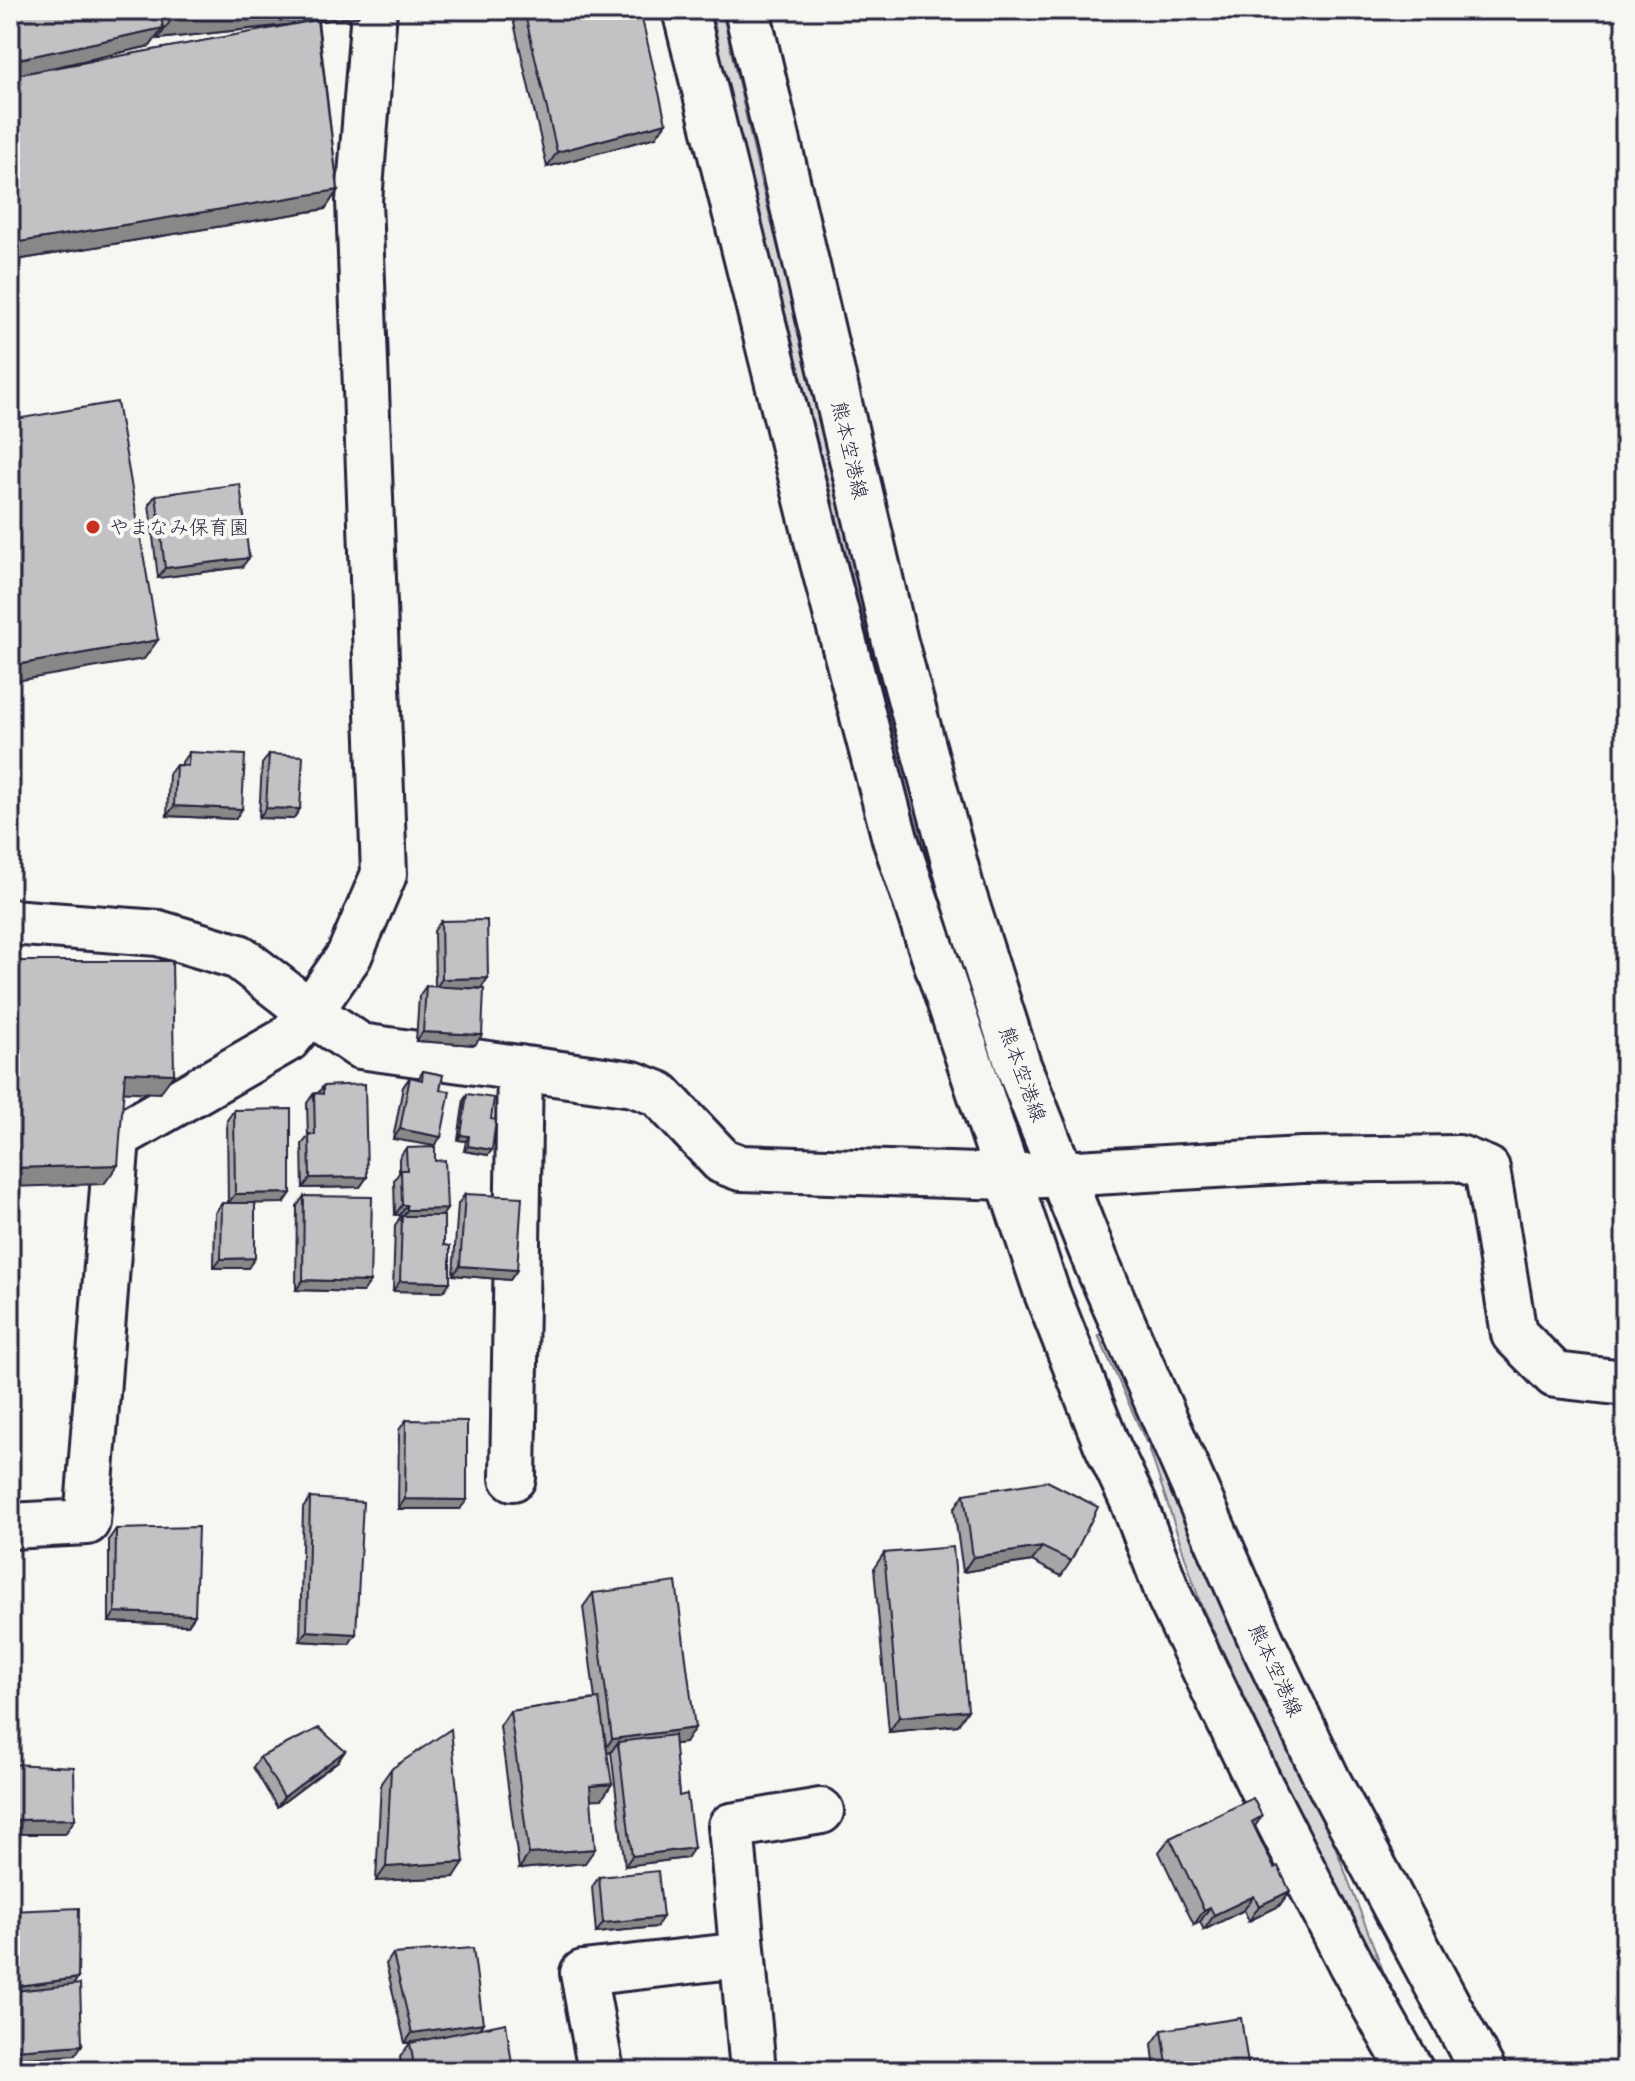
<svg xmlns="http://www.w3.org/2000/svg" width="1635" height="2081" viewBox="0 0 1635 2081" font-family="Kalam,'Klee One',sans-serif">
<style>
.green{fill:#d7d7d7;stroke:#7c7c89;stroke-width:2}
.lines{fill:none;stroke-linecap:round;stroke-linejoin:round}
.minor-casing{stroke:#22223b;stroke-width:50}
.major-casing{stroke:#22223b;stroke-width:50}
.minor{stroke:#f6f6f2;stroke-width:44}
.major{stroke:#f6f6f2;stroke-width:44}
.wall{fill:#a7a7a9;stroke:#22223b;stroke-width:2;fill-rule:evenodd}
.shaded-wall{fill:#888889;stroke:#22223b;stroke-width:2}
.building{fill:#c2c2c4;stroke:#22223b;stroke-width:2}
.poi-dot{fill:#c8321e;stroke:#f6f6f2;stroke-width:3}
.labels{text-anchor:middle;stroke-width:8;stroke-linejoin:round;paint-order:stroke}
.street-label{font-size:20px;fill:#22223b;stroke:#f6f6f2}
.poi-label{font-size:20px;fill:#22223b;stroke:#f6f6f2;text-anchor:start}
</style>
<rect width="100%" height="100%" fill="#f6f6f2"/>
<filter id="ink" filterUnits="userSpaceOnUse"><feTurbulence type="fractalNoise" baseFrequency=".0125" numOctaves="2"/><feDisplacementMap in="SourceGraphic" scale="16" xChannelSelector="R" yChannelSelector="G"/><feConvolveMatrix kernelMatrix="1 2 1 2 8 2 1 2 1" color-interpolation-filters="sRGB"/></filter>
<g filter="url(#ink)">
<path class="green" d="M 712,10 L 722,10 L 760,178 L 953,928 L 968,986 L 990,1049 L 983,1053 L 910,801 L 729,100 Z
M 1104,1333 L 1120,1375 L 1137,1403 L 1152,1438 L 1146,1442 L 1098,1335 Z
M 1153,1446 L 1325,1820 L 1384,1973 L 1437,2071 L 1432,2071 L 1340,1898 L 1201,1605 L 1149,1448 Z"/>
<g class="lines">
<defs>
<path id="minor" d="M 10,922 L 158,933 L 239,957 L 310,1012 L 360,1046 L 633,1084 L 659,1094 L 722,1161 L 741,1168 L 1008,1177 L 1302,1160 L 1459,1158 L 1487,1169 L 1514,1334 L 1555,1375 L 1625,1383
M 513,1478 L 520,1068
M 10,1526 L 87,1522 L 117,1137 L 288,1039 L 310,1012 L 349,956 L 384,874 L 359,201 L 374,10
M 601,2071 L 583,1973 L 742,1955
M 753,2071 L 731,1826 L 821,1811"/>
<path id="major" d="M 685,10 L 816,536 L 895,839 L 1047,1293 L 1106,1443 L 1133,1501 L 1170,1598 L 1261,1787 L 1351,1964 L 1411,2071
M 747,10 L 895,642 L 961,887 L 1018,1065 L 1097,1264 L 1263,1644 L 1328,1781 L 1483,2071"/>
</defs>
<use href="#minor" class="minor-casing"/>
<use href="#major" class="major-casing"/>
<use href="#minor" class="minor"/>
<use href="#major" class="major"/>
</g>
<path class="wall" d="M 10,10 L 362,10 L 357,17 L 318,21 L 338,190 L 325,209 L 10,261 ZM 298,24 L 42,70 L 150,46 L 157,36 L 158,39 Z
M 511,10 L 640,10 L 656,137 L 547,167 Z
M 156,495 L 242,567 L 158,578 L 149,504 Z
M 189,752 L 242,809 L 235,819 L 167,816 L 169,774 L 176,765 L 182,765 L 182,762 Z
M 269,754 L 300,809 L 293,819 L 259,818 L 262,764 Z
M 441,921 L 481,988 L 470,988 L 475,1045 L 416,1041 L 419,996 L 426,986 L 435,986 L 434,931 Z
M 423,1071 L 443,1075 L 393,1139 L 403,1087 L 410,1077 L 418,1079 Z
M 323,1086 L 367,1177 L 360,1187 L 303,1188 L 302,1144 L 308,1137 L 307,1103 L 314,1093 L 318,1093 Z
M 467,1094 L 491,1119 L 488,1155 L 464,1151 L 466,1141 L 458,1140 L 464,1099 Z
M 234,1110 L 291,1193 L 284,1203 L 255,1203 L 248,1268 L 214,1268 L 215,1213 L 222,1203 L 228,1203 L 227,1120 Z
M 406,1148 L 435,1161 L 447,1209 L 441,1216 L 443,1292 L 393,1291 L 395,1226 L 400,1217 L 400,1215 L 395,1215 L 394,1180 L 399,1173 L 399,1158 Z
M 465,1194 L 517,1270 L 510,1280 L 453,1275 L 458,1204 Z
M 304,1196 L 363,1292 L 296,1290 L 297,1206 Z
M 406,1420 L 460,1509 L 398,1509 L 399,1430 Z
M 964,1494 L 1071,1561 L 1061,1576 L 1032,1561 L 963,1572 L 954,1509 Z
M 310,1498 L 349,1644 L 300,1641 L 303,1508 Z
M 116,1529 L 195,1615 L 188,1625 L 109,1622 L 109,1539 Z
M 884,1553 L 968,1710 L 958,1725 L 889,1732 L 874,1568 Z
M 593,1593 L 685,1743 L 674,1744 L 679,1796 L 687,1858 L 625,1866 L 611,1752 L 607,1753 L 602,1799 L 591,1799 L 585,1863 L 519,1869 L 500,1726 L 510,1711 L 595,1699 L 583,1607 Z
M 345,1751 L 338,1761 L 277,1807 L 253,1767 L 260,1757 Z
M 391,1769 L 454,1877 L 376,1881 L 381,1783 Z
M 1254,1827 L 1274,1868 L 1290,1891 L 1279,1906 L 1249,1921 L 1244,1910 L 1204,1930 L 1200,1922 L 1194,1925 L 1159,1852 L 1170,1838 Z
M 599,1877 L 656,1927 L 596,1933 L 592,1887 Z
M 11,1911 L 73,1985 L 75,2055 L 10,2059 L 10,1998 L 12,1996 L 10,1982 L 10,1913 Z
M 393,1954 L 483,2023 L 479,2029 L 513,2071 L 402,2071 L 400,2057 L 410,2043 L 413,2042 L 405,2043 L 386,1964 Z
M 1162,2030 L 1249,2071 L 1155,2071 L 1152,2044 Z"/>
<path class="shaded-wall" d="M 263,10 L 362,10 L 357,17 L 158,39 L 171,20 Z
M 163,28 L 150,46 L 10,77 L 10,61 Z
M 666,123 L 656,137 L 547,167 L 557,152 Z
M 338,190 L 325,209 L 10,261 L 10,248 L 13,243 Z
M 249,558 L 242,567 L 158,578 L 165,568 Z
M 158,640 L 144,659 L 10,682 L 10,666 Z
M 174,806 L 242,809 L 235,819 L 167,816 Z
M 266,808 L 300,809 L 293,819 L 259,818 Z
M 488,978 L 481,988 L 435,989 L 442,979 Z
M 423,1032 L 482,1035 L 475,1045 L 416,1041 Z
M 125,1072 L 174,1074 L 160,1093 L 111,1091 Z
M 400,1129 L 441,1137 L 434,1146 L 393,1139 Z
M 461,1135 L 469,1136 L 466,1141 L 458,1140 Z
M 468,1146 L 492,1150 L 488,1155 L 464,1151 Z
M 118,1165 L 104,1184 L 10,1187 L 10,1168 Z
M 367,1177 L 360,1187 L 303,1188 L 310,1178 Z
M 291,1193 L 284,1203 L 228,1204 L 235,1194 Z
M 402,1205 L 407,1205 L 400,1215 L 395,1215 Z
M 447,1209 L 440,1219 L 401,1220 L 407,1210 Z
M 255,1258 L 248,1268 L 214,1268 L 221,1259 Z
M 460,1266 L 517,1270 L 510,1280 L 453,1275 Z
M 303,1280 L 370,1282 L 363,1292 L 296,1290 Z
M 400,1281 L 450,1282 L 443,1292 L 393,1291 Z
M 405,1499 L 467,1500 L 460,1509 L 398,1509 Z
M 1042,1547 L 1032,1561 L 963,1572 L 973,1557 Z
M 115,1612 L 195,1615 L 188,1625 L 109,1622 Z
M 307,1631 L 356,1634 L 349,1644 L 300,1641 Z
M 968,1710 L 958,1725 L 889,1732 L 899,1717 Z
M 695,1728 L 685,1743 L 619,1751 L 618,1742 L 611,1752 L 602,1754 L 612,1739 Z
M 345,1751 L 338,1761 L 277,1807 L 284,1797 Z
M 612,1784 L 602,1799 L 580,1800 L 590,1786 Z
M 1262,1816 L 1252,1831 L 1252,1822 Z
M 75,1819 L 65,1834 L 10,1834 L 10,1820 Z
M 694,1848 L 687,1858 L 625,1866 L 632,1856 Z
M 595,1849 L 585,1863 L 519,1869 L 529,1854 Z
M 464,1862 L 454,1877 L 376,1881 L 386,1867 Z
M 1290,1891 L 1279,1906 L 1249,1921 L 1259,1906 Z
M 1254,1896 L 1244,1910 L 1204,1930 L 1214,1915 Z
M 1210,1907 L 1200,1922 L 1194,1925 L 1204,1910 Z
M 663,1917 L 656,1927 L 596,1933 L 603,1923 Z
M 78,1978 L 71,1988 L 15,1991 L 11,1996 L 18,1986 Z
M 483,2023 L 476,2033 L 405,2043 L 412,2033 Z
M 82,2045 L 75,2055 L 10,2059 L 10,2055 L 14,2050 Z"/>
<path class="building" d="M 10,10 L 160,10 L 163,28 L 10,61 Z
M 169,10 L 263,10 L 171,20 Z
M 524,10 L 640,10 L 666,123 L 557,152 Z
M 317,20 L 338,190 L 13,243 L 10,222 L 10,76 Z
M 117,402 L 158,640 L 10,666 L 10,420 Z
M 240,484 L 249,558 L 165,568 L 156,495 Z
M 189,752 L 245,755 L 242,809 L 174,806 L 176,765 L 188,766 Z
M 269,754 L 303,756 L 300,809 L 266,808 Z
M 487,920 L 488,978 L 442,979 L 441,921 Z
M 10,961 L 172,961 L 174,1074 L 125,1072 L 118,1165 L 10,1168 Z
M 426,986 L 484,989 L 482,1035 L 423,1032 Z
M 423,1071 L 443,1075 L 440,1090 L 450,1091 L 441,1137 L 400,1129 L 410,1077 L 422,1080 Z
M 365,1084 L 367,1177 L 310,1178 L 309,1134 L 315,1135 L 314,1093 L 323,1094 L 323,1086 Z
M 467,1094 L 494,1098 L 491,1119 L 496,1120 L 492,1150 L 468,1146 L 469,1136 L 461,1135 Z
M 291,1109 L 291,1193 L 235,1194 L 234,1110 Z
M 435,1147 L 435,1161 L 445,1160 L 447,1209 L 407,1210 L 407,1205 L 402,1205 L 401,1170 L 407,1170 L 406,1148 Z
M 465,1194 L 522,1197 L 517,1270 L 460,1266 Z
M 304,1196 L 372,1197 L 370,1282 L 303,1280 Z
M 222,1203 L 255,1203 L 255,1258 L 221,1259 Z
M 402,1216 L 444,1216 L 444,1245 L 450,1246 L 450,1282 L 400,1281 Z
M 406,1420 L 467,1421 L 467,1500 L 405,1499 Z
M 1047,1481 L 1098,1507 L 1071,1561 L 1042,1547 L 973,1557 L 964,1494 Z
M 310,1498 L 363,1502 L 356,1634 L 307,1631 Z
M 198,1527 L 195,1615 L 115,1612 L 116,1529 Z
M 953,1547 L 968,1710 L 899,1717 L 884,1553 Z
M 676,1582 L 695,1728 L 612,1739 L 593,1593 Z
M 599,1699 L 612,1784 L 590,1786 L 595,1849 L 529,1854 L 510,1711 Z
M 319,1728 L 345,1751 L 284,1797 L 260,1757 Z
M 451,1729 L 464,1862 L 386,1867 L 391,1769 Z
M 674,1735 L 679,1796 L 687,1794 L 694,1848 L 632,1856 L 618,1742 Z
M 10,1764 L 74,1767 L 75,1819 L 10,1820 Z
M 1253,1798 L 1262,1816 L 1252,1822 L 1274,1868 L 1278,1866 L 1290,1891 L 1259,1906 L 1254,1896 L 1214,1915 L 1210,1907 L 1204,1910 L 1170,1838 Z
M 658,1871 L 663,1917 L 603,1923 L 599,1877 Z
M 79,1908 L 78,1978 L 18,1986 L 11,1911 Z
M 473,1948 L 483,2023 L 412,2033 L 393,1954 Z
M 80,1984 L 82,2045 L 14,2050 L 15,1991 Z
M 1241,2018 L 1249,2071 L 1168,2071 L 1162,2030 Z
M 506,2023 L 513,2071 L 415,2071 L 410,2043 Z
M 217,2069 L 218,2071 L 182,2071 Z"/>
</g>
<circle class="poi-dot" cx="93" cy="527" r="8"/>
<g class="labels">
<g class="street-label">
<text transform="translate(850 450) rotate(77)" y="7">熊本空港線</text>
<text transform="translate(1023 1074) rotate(70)" y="7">熊本空港線</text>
<text transform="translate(1276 1670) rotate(65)" y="7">熊本空港線</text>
</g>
<g class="poi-label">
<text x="109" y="534">やまなみ保育園</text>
</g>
</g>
<rect width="1635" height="2081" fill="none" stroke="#f6f6f2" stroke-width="40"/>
<rect x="20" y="20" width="1595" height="2041" fill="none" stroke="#22223b" stroke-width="3" filter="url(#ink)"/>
</svg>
